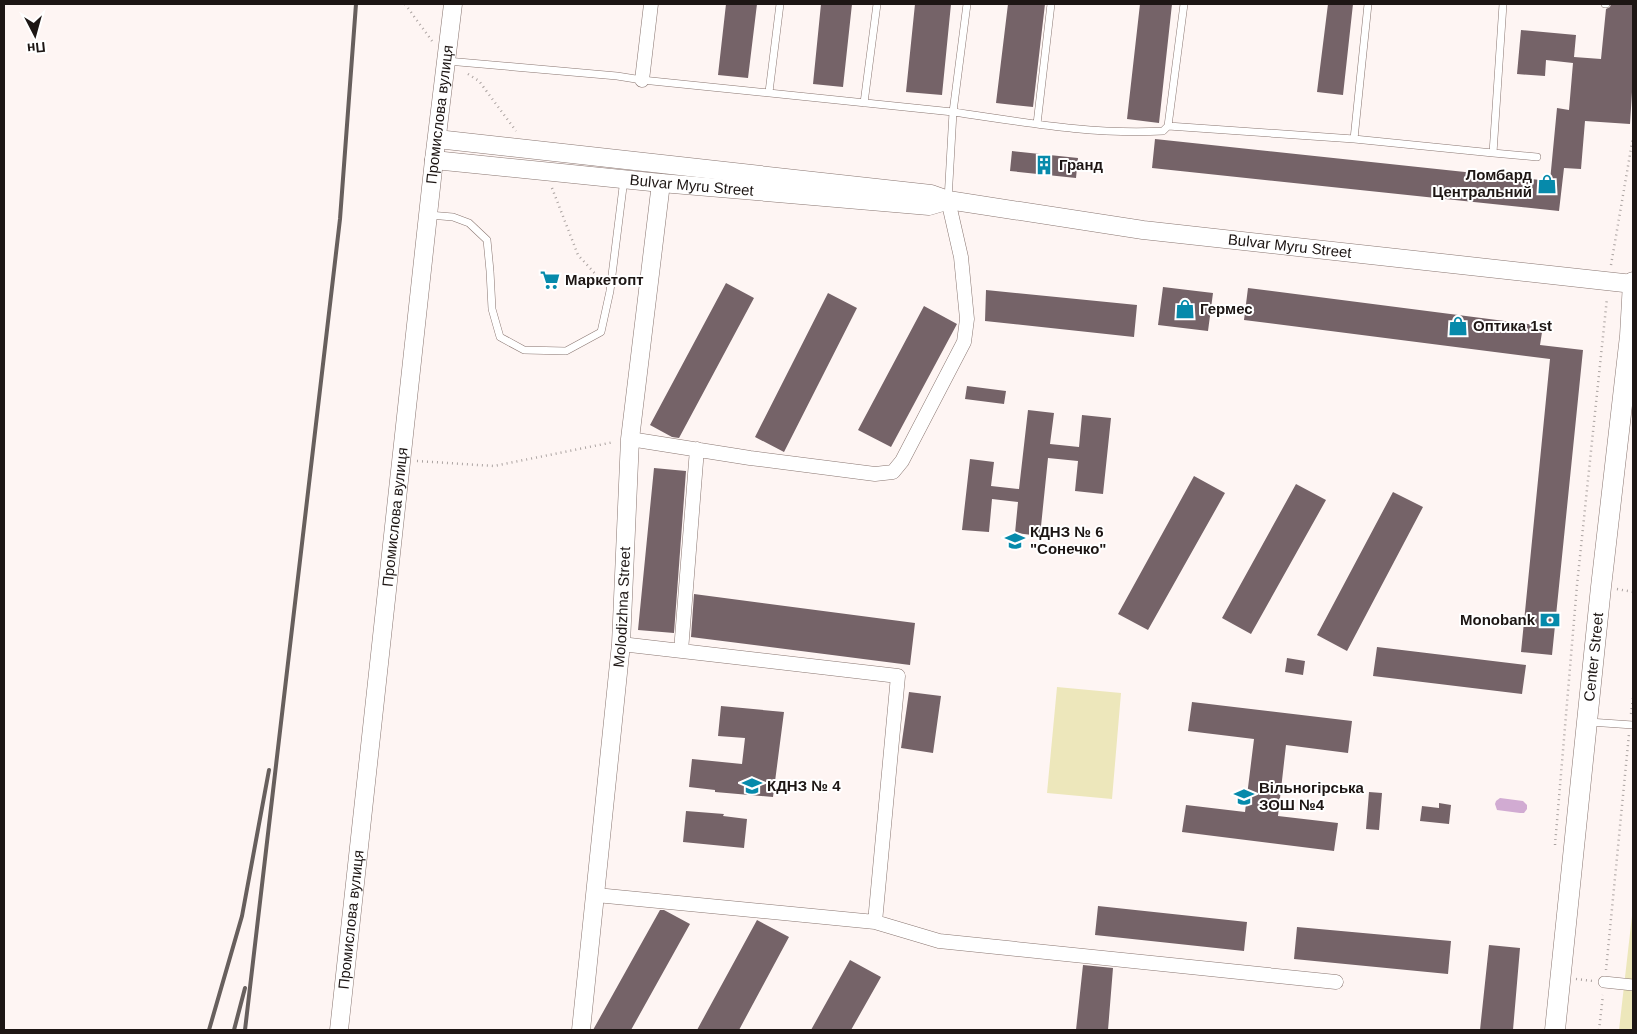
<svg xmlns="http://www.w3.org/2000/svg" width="1637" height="1034" viewBox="0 0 1637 1034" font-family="Helvetica,sans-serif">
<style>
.green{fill:#ede7bb}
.water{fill:#d1abd2}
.building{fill:#756368}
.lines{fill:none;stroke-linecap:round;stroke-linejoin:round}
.service-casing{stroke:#897671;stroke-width:8}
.pedestrian-casing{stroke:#897671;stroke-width:12}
.minor-casing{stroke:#897671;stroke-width:15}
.tertiary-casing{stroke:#897671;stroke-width:19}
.secondary-casing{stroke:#897671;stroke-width:21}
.path{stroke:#aba3a1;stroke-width:2.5;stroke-dasharray:1 4;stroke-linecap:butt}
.service{stroke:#fff;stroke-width:7}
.pedestrian{stroke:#fff;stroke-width:11}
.minor{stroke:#fff;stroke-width:14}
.tertiary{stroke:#fff;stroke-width:18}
.secondary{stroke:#fff;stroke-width:20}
.rail{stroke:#675f5d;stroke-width:4}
.labels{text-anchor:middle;stroke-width:4;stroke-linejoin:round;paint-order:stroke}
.street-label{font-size:15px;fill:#1d1614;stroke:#fff}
.poi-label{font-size:15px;font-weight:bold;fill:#1d1614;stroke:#fff;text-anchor:start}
</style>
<rect width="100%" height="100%" fill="#fef5f3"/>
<path class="green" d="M 1057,687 L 1121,693 L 1112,799 L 1047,793 Z
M 1633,907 L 1633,1030 L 1619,1030 Z"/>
<path class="water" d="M 1500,798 L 1523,801 L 1527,805 L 1527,809 L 1524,813 L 1520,813 L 1497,810 L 1495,804 L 1496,801 Z"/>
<path class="building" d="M 726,4 L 757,4 L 748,78 L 718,75 Z
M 821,4 L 852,4 L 843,87 L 813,84 Z
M 915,4 L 951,4 L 942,95 L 906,92 Z
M 1008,4 L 1045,4 L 1033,107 L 996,103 Z
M 1140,4 L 1172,4 L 1159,123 L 1127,119 Z
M 1328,4 L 1353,4 L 1343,95 L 1317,92 Z
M 1611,4 L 1633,4 L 1633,76 L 1630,124 L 1585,121 L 1581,169 L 1564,168 L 1559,211 L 1152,168 L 1155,139 L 1550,181 L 1557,108 L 1569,110 L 1573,63 L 1546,60 L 1545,76 L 1517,74 L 1521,30 L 1576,35 L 1574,57 L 1601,59 L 1606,9 L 1610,7 Z
M 1012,151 L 1078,158 L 1076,178 L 1010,171 Z
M 726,283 L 754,298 L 679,438 L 672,437 L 650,425 Z
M 1163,287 L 1213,293 L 1208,331 L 1158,325 Z
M 1248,288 L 1543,326 L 1540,345 L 1583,350 L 1552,655 L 1521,652 L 1550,359 L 1244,320 Z
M 986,290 L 1137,305 L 1134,337 L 985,321 Z
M 828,293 L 857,308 L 784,452 L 755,437 Z
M 924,306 L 957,324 L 891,447 L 858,430 Z
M 967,386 L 1006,391 L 1004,404 L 965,399 Z
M 1028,410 L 1054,413 L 1050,444 L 1079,447 L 1082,415 L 1111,418 L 1103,494 L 1075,491 L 1078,461 L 1048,458 L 1040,536 L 1015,533 L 1018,502 L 992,499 L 989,532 L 962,530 L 970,459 L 994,462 L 991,486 L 1019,489 Z
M 654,468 L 686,471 L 674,633 L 638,630 Z
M 1194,476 L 1225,493 L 1148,630 L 1118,614 Z
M 1296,484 L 1326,500 L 1251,634 L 1222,618 Z
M 1393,492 L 1423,507 L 1347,651 L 1317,635 Z
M 694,594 L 915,623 L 910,665 L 691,637 Z
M 1377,647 L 1526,665 L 1522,694 L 1373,676 Z
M 1287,658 L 1305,661 L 1303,675 L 1285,672 Z
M 909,692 L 941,696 L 933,753 L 901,748 Z
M 1192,702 L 1352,721 L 1348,753 L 1286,745 L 1278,816 L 1338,823 L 1334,851 L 1182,832 L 1186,805 L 1245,812 L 1254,739 L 1188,731 Z
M 721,706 L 784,712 L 773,797 L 715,792 L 715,790 L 689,787 L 692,759 L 742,764 L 745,738 L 718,736 Z
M 1369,792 L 1382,793 L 1379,830 L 1366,829 Z
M 1439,803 L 1451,805 L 1449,824 L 1420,821 L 1422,806 L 1439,808 Z
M 686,811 L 724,814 L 723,816 L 747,819 L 744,848 L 683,842 Z
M 1098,906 L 1247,922 L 1244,951 L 1095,935 Z
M 660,910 L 664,910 L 690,924 L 631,1030 L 593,1030 Z
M 757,920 L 789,937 L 739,1030 L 697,1030 Z
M 1297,927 L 1451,941 L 1448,974 L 1294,959 Z
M 1489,945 L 1520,948 L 1513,1030 L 1480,1030 Z
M 850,960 L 881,977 L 851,1030 L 811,1030 Z
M 1083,965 L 1113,968 L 1108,1030 L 1076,1030 Z"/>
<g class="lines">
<defs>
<path id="service" d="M 967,4 L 953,112 C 1023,122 1092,135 1163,131 L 1168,126 L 1354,139 L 1493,153 L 1503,4
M 1605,4 L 1606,4
M 447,61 L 617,76 L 642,80 L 953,112 L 948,200
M 769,92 L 780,4
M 864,103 L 877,4
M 1037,124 L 1051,4
M 1168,126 L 1184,4
M 1354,139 L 1368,4
M 1493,153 L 1537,157
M 429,215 L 453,217 L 469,223 L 487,240 L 490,271 L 492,309 L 500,337 L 524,350 L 566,351 L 601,332 L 610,291 L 624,179
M 1589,722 L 1633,725"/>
<path id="pedestrian" d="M 1604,982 L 1633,985"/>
<path id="minor" d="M 642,80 L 651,4
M 630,439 L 750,458 L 875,474 L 893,472 L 902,461 L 964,342 L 967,319 L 961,257 L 948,200
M 621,644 L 898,676 L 875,922
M 681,651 L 697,449
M 596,895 L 875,922 L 939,941 L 1336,982"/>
<g id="tertiary">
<path id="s1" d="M 437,139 L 931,194 L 948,200 L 1143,230 L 1633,284"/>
<path id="s2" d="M 434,160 L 661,183 L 929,206 L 946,201"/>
<path id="s3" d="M 339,1030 L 434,160 L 453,4"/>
<path id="s4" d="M 581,1030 L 621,644 L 630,439 L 661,183"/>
</g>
<g id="secondary">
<path id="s5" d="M 1555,1030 L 1601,587 L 1630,336 L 1633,282"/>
</g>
</defs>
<use href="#service" class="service-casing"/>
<use href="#pedestrian" class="pedestrian-casing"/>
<use href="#minor" class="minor-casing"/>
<use href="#tertiary" class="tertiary-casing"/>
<use href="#secondary" class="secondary-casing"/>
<path class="path" d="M 405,4 L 432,41
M 468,74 L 479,81 L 516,131
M 552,188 L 578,255 L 600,279
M 1611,265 L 1633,137
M 417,461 L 494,466 L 614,442
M 1617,589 L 1633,592
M 1631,714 L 1633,698
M 1555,845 L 1577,585 L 1607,298
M 1606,970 L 1629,734
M 1576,979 L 1593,981
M 1599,1030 L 1603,995"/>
<use href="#service" class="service"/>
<use href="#pedestrian" class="pedestrian"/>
<use href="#minor" class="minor"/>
<use href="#tertiary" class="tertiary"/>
<use href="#secondary" class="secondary"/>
<path class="rail" d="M 209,1030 L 242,916 L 269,770
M 234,1030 L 245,988
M 245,1030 L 340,219 L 356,4"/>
</g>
<defs>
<symbol id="building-bare" viewBox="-9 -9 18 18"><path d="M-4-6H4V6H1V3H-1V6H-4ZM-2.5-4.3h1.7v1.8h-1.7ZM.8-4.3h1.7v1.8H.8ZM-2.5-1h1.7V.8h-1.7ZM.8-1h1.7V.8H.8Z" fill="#068aab" stroke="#fff" stroke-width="2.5" paint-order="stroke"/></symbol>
<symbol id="shop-bare" viewBox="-9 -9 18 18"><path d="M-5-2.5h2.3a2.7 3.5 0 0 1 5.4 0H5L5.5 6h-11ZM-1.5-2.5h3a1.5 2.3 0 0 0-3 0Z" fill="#068aab" stroke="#fff" stroke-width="2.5" paint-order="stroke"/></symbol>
<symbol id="supermarket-bare" viewBox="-9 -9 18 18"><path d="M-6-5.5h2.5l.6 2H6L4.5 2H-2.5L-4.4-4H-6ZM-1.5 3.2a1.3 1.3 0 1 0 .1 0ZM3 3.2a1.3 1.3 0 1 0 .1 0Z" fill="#068aab" stroke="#fff" stroke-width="2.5" paint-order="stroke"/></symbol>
<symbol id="school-bare" viewBox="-9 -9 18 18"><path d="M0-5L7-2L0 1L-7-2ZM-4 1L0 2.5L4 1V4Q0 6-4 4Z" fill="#068aab" stroke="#fff" stroke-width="2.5" paint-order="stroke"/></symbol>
<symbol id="bank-bare" viewBox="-9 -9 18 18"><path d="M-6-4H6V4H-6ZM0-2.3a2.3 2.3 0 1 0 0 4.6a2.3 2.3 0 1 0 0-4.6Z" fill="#068aab" stroke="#fff" stroke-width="2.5" paint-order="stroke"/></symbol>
</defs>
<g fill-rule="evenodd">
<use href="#building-bare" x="1030" y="151" width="28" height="28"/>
<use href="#shop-bare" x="1533" y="170" width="28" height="28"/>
<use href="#supermarket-bare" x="536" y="266" width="28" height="28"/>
<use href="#shop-bare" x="1171" y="295" width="28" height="28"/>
<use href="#shop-bare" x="1444" y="312" width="28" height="28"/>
<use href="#school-bare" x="1001" y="527" width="28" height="28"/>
<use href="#bank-bare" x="1536" y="606" width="28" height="28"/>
<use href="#school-bare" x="738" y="772" width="28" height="28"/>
<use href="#school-bare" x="1230" y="783" width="28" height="28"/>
</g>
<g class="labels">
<g class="street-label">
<text dy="5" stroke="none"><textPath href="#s3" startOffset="921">Промислова вулиця</textPath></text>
<text dy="5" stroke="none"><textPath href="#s2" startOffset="259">Bulvar Myru Street</textPath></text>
<text dy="5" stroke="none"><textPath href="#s1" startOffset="860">Bulvar Myru Street</textPath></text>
<text dy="5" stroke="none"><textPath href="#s3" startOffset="516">Промислова вулиця</textPath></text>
<text dy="5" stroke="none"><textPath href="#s4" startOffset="425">Molodizhna Street</textPath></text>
<text dy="5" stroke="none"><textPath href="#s5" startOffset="375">Center Street</textPath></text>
<text dy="5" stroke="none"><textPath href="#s3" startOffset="111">Промислова вулиця</textPath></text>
</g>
<g class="poi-label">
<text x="1059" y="170">Гранд</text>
<text x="1532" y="180" text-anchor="end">Ломбард<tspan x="1532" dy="17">Центральний</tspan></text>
<text x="565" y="285">Маркетопт</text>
<text x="1200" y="314">Гермес</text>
<text x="1473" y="331">Оптика 1st</text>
<text x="1030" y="537">КДНЗ № 6<tspan x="1030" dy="17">"Сонечко"</tspan></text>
<text x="1535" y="625" text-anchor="end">Monobank</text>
<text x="767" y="791">КДНЗ № 4</text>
<text x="1259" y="793">Вільногірська<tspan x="1259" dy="17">ЗОШ №4</tspan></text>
</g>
</g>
<rect width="1637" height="1034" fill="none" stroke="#1d1614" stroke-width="10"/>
<g transform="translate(35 35) rotate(174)" stroke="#ffffff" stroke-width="4" paint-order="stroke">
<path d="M0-4L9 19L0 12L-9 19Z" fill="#1d1614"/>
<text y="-8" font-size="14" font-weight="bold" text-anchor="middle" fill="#1d1614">Пн</text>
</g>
</svg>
